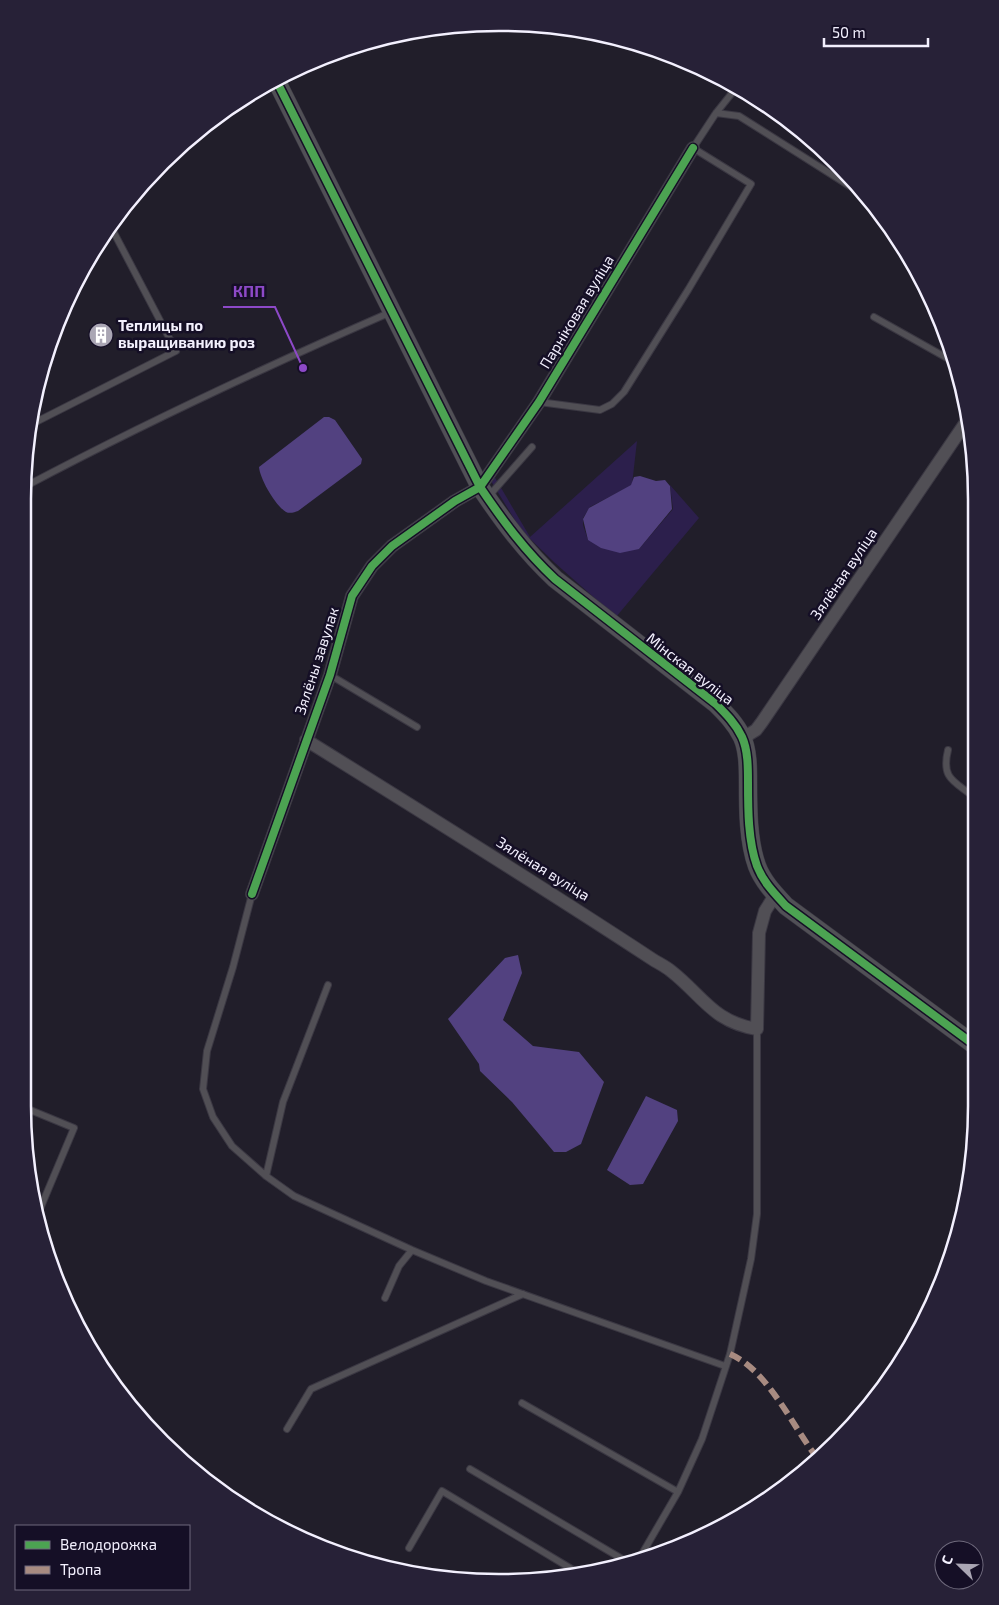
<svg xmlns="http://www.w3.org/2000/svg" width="999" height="1605" viewBox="0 0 999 1605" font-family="'Exo 2',sans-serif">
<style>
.green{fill:#2c1f4c}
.water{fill:#524180}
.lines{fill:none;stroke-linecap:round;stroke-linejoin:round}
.lane-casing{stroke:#3b3843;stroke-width:8}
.street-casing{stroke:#3b3843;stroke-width:14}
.secondary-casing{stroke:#3b3843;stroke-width:19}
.lane{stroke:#514f55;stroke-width:6}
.street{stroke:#514f55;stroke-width:12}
.secondary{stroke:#515056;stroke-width:18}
.quiet{stroke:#a88b81;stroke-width:6;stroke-dasharray:12 6;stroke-linecap:butt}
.cycleway-casing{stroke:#150f26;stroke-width:11}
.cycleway{stroke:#4ca352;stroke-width:8}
.labels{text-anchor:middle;stroke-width:5;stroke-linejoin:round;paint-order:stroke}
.street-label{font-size:15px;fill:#f3f0fe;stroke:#150f26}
.poi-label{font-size:15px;font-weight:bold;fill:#f3f0fe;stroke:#150f26;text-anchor:start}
.rim{fill:none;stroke:#f3f0fe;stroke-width:2.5}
.leader{fill:none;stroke:#8d49c8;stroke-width:2}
.callout-dot{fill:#8d49c8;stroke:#150f26;stroke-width:2}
.callout-label{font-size:16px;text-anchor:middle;font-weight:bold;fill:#8d49c8;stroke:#150f26;stroke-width:5;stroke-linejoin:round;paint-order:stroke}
</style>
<rect width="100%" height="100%" fill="#211e2a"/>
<path class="green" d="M 637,441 L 632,485 L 590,507 L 583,518 L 583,525 L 588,540 L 639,549 L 673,509 L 670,485 L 699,518 L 616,617 L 555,563 L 521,530 L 491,481 L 494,476 L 530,537 Z"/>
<path class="water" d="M 324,417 L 329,417 L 335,420 L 362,459 L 361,464 L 298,511 C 295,512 290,514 286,512 C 275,505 260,479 259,467 Z
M 640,476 L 656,481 L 665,480 L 670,486 L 672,509 L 639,549 L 620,553 L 601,548 L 588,540 L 583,519 L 589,508 L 631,485 L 634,477 Z
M 518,955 L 522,973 L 503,1020 L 533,1046 L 579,1052 L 604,1082 L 581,1144 L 566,1152 L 554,1152 L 512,1102 L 480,1071 L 479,1064 L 448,1019 L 505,958 Z
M 646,1096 L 677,1110 L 678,1121 L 643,1184 L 630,1185 L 607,1170 Z"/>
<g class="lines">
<defs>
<path id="lane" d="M 716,113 L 739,116 L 867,197
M 874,317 L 954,362
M 539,402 L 600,410 L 612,404 L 624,392 L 688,290 L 751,184 L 693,148 L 716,113 L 736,88
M 30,425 L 176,351 L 111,227
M 26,486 C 145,423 267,366 391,312
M 488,497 L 532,447
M 330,675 L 417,727
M 948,750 C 941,779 954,781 974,797
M 252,894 L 233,967 L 207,1051 L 203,1089 L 213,1117 L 232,1146 L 266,1176 L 294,1196 L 412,1250 L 486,1281 L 725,1366
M 23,1107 L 74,1128 L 40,1209
M 266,1176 L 283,1102 L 328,985
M 385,1298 L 399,1266 L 412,1250
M 522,1403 L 678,1492
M 287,1429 L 311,1389 L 523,1294
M 470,1469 L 629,1563
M 409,1548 L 442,1491 L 575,1571
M 639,1559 L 678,1492 L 702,1439 L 730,1354 L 751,1259 L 757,1214 L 757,1029"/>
<path id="street" d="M 743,738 L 756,730 L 762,722 L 966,422
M 306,740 C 422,812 538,884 652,959 C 658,963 665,966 671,971 C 703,996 713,1022 757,1029 L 759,933 L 765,911 L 775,895
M 252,894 L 330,675 L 352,596 L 372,566 L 392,546 L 455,501 L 480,487 L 539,402 L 693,148"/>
<path id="secondary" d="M 276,80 L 480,487 C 503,521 525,551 555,579 L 716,704 C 726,714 736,724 742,737 C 748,750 748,768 748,782 C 748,809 748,841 757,866 C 763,882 775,894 786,906 L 973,1044"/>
</defs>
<use href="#lane" class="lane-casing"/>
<use href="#street" class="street-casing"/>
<use href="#secondary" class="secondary-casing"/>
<use href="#lane" class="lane"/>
<use href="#street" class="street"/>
<use href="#secondary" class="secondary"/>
<path class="quiet" d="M 730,1354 C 767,1370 791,1423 815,1455"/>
<defs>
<path id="cycleway" d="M 276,80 L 480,487 C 503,521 525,551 555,579 L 716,704 C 726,714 736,724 742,737 C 748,750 748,768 748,782 C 748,809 748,841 757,866 C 763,882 775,894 786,906 L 973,1044
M 252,894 L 330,675 L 352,596 L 372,566 L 392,546 L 455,501 L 480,487 L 539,402 L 693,148"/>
</defs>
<use href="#cycleway" class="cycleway-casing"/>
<use href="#cycleway" class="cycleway"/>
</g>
<defs>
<symbol id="building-disc" viewBox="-11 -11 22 22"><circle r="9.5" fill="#aaa6b4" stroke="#150f26"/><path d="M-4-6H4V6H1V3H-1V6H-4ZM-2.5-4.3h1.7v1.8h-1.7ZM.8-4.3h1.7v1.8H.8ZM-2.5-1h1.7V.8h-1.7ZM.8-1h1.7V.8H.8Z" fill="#fff"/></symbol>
</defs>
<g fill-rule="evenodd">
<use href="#building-disc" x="87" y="321" width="28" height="28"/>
</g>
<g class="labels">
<g class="street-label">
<text transform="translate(577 312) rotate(-59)" y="5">Парніковая вуліца</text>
<text transform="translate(844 574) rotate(-56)" y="5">Зялёная вуліца</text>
<text transform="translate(317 661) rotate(-72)" y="5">Зялёны завулак</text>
<text transform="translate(690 669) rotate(38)" y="5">Мінская вуліца</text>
<text transform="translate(543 869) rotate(32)" y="5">Зялёная вуліца</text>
</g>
<g class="poi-label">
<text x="118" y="331">Теплицы по<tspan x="118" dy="17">выращиванию роз</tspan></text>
</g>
</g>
<path d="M0 0H999V1605H0ZM499 31H500A468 468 0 0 1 968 499V1106A468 468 0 0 1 500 1574H499A468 468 0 0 1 31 1106V499A468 468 0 0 1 499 31Z" fill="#272137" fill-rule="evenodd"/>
<path class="rim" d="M499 31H500A468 468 0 0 1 968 499V1106A468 468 0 0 1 500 1574H499A468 468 0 0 1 31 1106V499A468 468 0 0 1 499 31Z"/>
<path class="leader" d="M303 368L275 307H223"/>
<circle class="callout-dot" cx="303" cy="368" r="5"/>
<g class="callout-label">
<text x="249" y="297">КПП</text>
</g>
<rect x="15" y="1525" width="175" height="65" fill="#150f26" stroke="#6e697c"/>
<rect x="25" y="1541" width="25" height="8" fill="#4ca352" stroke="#6e697c"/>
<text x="60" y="1550" font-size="15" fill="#f3f0fe">Велодорожка</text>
<rect x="25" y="1566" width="25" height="8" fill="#a88b81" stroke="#6e697c"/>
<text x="60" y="1575" font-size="15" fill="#f3f0fe">Тропа</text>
<g transform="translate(959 1565) rotate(293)"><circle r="24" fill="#150f26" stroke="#6e697c"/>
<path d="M0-4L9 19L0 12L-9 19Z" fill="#aaa6b4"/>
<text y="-8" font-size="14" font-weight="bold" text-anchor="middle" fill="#f3f0fe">С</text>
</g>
<path d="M824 38v8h104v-8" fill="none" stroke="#f3f0fe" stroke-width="2.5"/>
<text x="832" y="38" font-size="15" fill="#f3f0fe" stroke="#150f26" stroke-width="4" paint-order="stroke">50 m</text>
</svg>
